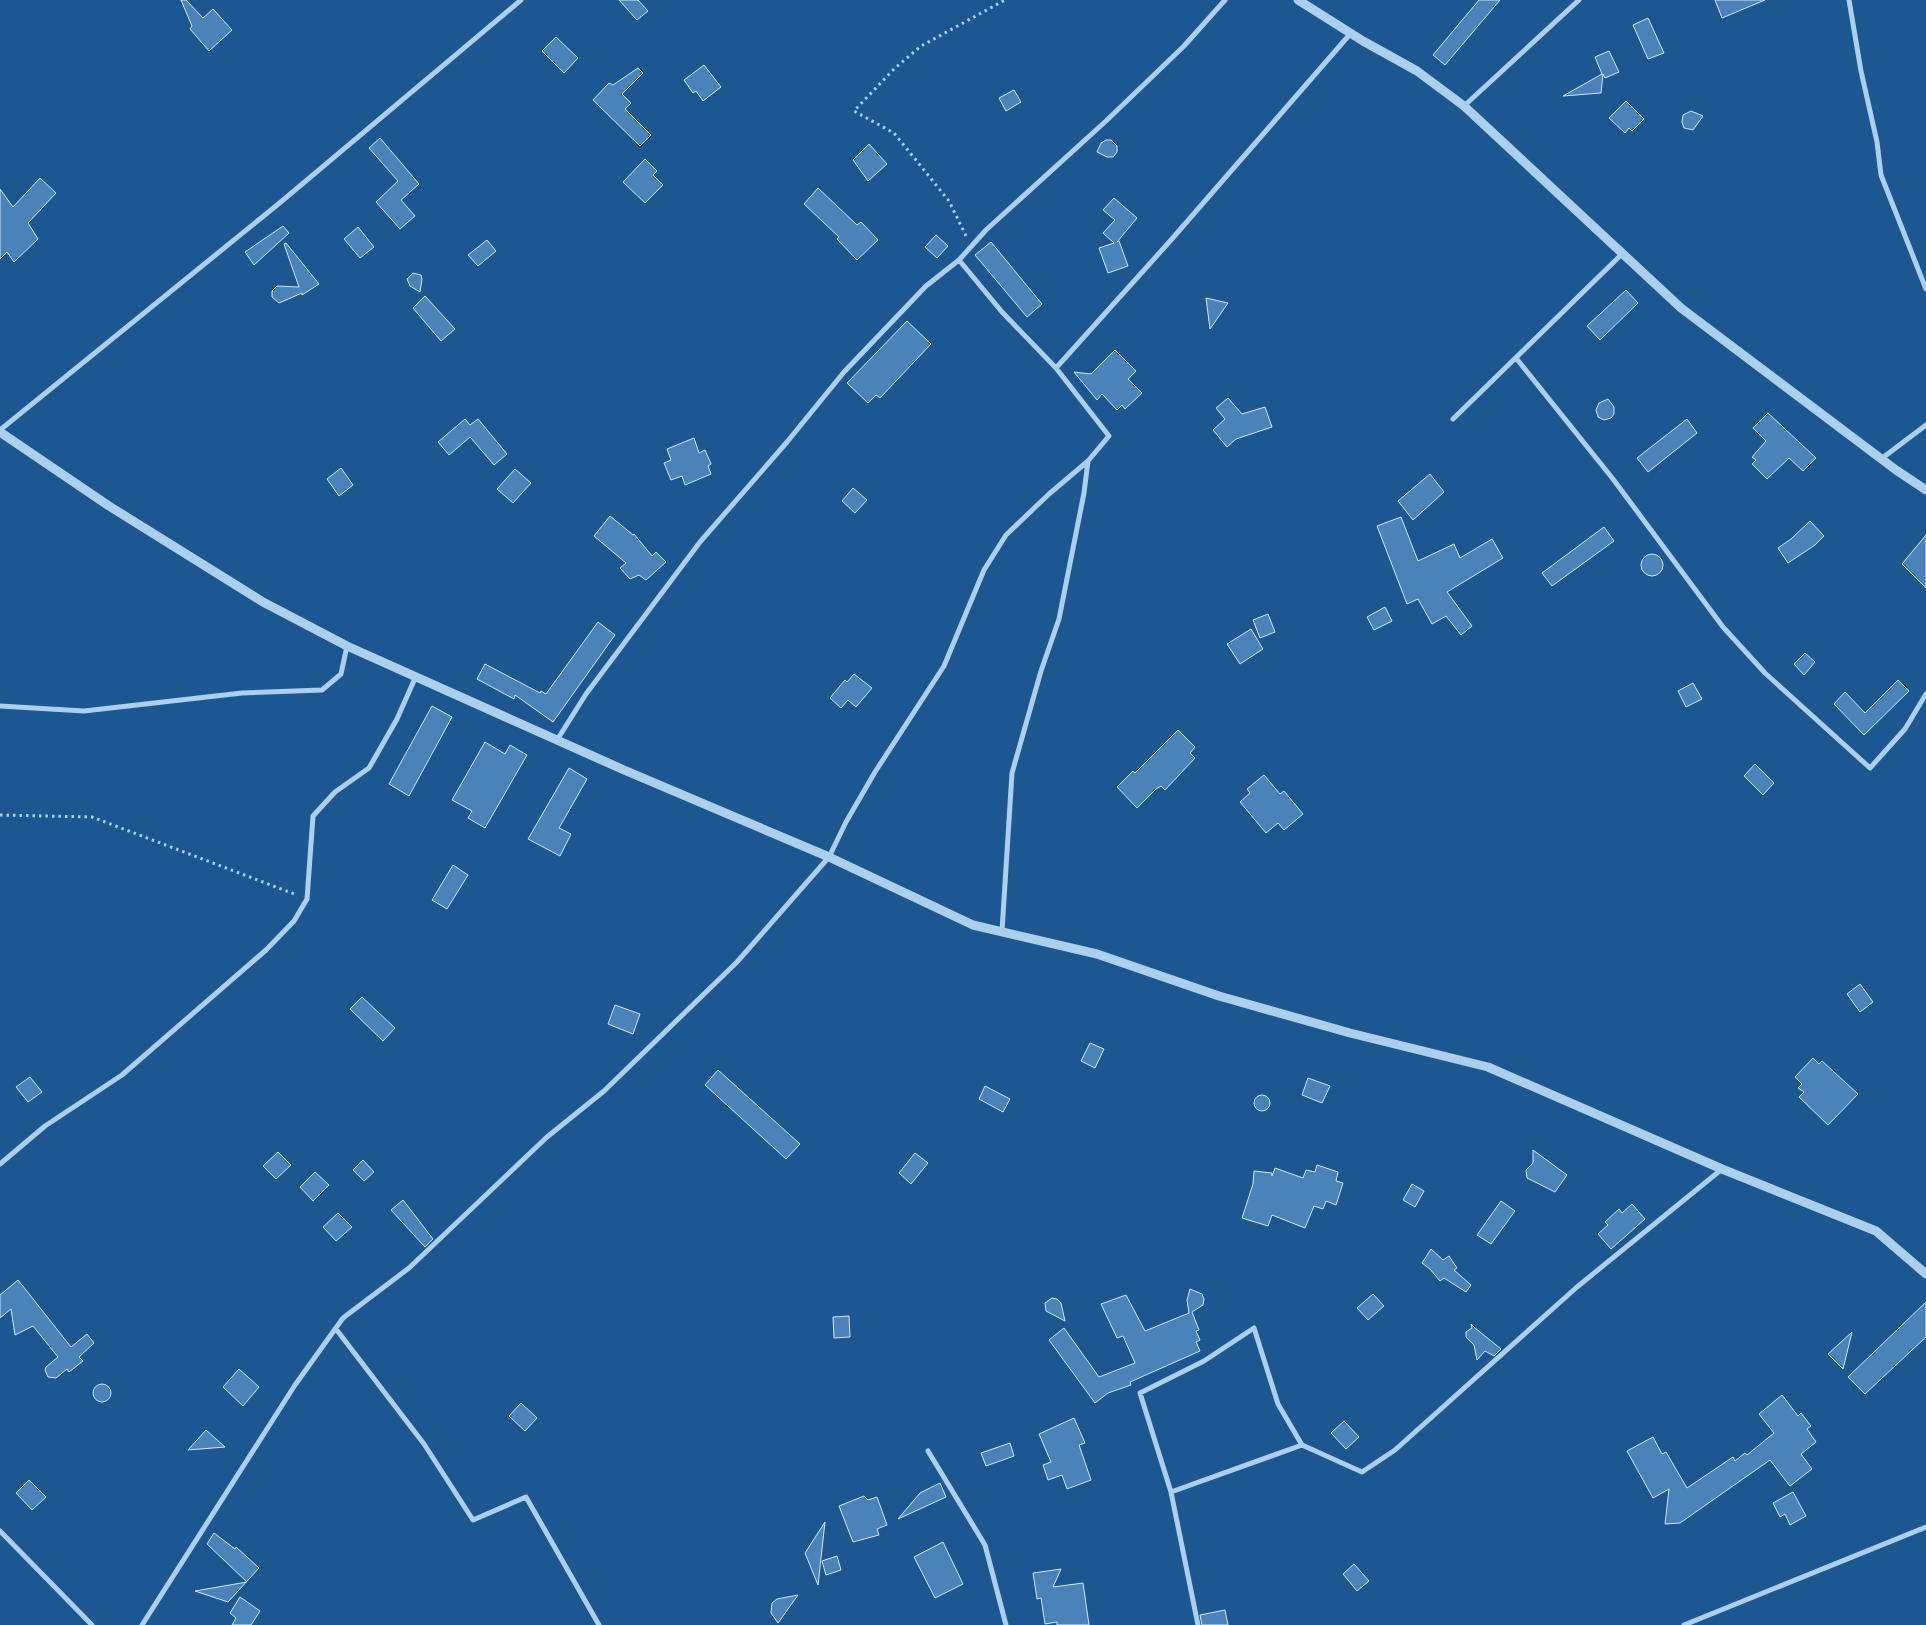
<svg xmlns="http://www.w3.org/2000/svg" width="1926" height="1625" viewBox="0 0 1926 1625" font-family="'Nunito Sans',sans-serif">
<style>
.building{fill:#4a83b9;stroke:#d2e7fa}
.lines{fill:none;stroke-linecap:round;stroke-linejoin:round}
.path{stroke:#accfee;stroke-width:3;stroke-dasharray:2.5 4;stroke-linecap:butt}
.minor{stroke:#accfee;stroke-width:5}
.tertiary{stroke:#accfee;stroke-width:9}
</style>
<rect width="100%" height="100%" fill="#1d5791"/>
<path class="building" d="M 181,0 L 186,0 L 203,18 L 213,9 L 232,30 L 209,51 L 190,29 L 192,26 Z
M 619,0 L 638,0 L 648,11 L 637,20 Z
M 1479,0 L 1500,0 L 1445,65 L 1433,55 Z
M 1715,0 L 1765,0 L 1722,18 Z
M 1648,18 L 1664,53 L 1648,59 L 1633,25 Z
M 556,37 L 578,58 L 564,73 L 542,51 Z
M 1609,51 L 1619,72 L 1605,78 L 1603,74 L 1601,93 L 1563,96 L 1602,74 L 1595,57 Z
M 704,65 L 721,87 L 703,101 L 696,91 L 693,93 L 684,80 Z
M 638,68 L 643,73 L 622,94 L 631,103 L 625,109 L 651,135 L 640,146 L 593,100 L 609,83 L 613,85 Z
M 1014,90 L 1021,102 L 1006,111 L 999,98 Z
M 1626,101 L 1644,119 L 1632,131 L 1629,128 L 1625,133 L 1609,118 Z
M 1691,111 L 1703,116 L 1693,130 L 1684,128 L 1682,122 L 1683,115 Z
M 380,138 L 419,184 L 401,200 L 415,216 L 400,229 L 376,202 L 398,181 L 369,148 Z
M 1106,140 L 1111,140 L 1117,146 L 1117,152 L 1113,157 L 1107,157 L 1097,152 L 1101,143 Z
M 869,144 L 887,164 L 868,181 L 853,160 Z
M 645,159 L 657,171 L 653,175 L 663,185 L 645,203 L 623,182 Z
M 40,178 L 56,193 L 28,223 L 38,239 L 14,262 L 7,252 L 0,259 L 0,189 L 13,207 Z
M 818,188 L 857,225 L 861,222 L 878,240 L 857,260 L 837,239 L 839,237 L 804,204 Z
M 1114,198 L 1137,218 L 1117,242 L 1119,241 L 1128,266 L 1108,273 L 1099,248 L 1114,243 L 1103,233 L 1115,220 L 1103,210 Z
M 283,226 L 289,233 L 254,265 L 245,252 Z
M 358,227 L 374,247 L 360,258 L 344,239 Z
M 936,235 L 948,246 L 937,258 L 925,247 Z
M 487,240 L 496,251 L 478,266 L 468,255 Z
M 991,242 L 1042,304 L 1027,317 L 975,255 Z
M 286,243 L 319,284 L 302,295 L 302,293 L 279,303 L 272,297 L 272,291 L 277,286 L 299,287 L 284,244 Z
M 413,273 L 421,275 L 422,279 L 420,292 L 410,286 L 407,279 Z
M 1626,290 L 1638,303 L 1600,340 L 1587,326 Z
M 425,296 L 455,329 L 441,341 L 413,308 Z
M 1206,298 L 1228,303 L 1210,329 Z
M 907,321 L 931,344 L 880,398 L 876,395 L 868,403 L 847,383 Z
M 1115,350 L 1136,371 L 1128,379 L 1142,393 L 1125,409 L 1122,405 L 1117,410 L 1102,394 L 1097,400 L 1074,372 L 1091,374 Z
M 1228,398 L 1242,414 L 1265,407 L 1272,427 L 1236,439 L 1227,447 L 1213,430 L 1225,419 L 1216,408 Z
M 1608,399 L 1614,407 L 1614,414 L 1611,418 L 1604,420 L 1598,417 L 1596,410 L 1599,403 Z
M 1768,413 L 1816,458 L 1803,471 L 1789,458 L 1767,479 L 1752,464 L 1756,460 L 1752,457 L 1766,441 L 1753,428 Z
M 465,419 L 470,425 L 478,419 L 507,454 L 494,465 L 470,437 L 449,455 L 438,442 Z
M 1687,419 L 1697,433 L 1648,472 L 1637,458 Z
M 694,438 L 699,453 L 705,450 L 711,464 L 708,466 L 711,474 L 685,485 L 682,476 L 671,480 L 664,463 L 671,460 L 667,449 Z
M 341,468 L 353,485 L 339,496 L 327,479 Z
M 515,469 L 531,483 L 513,503 L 497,489 Z
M 1430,474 L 1444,492 L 1413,520 L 1398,501 Z
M 853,488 L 867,500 L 855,513 L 842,501 Z
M 610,516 L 633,535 L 634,534 L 652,556 L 656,552 L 666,562 L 646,580 L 639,575 L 630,579 L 620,568 L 626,563 L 594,536 Z
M 1401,517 L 1418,561 L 1454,544 L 1460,558 L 1492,539 L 1503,558 L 1447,592 L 1472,626 L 1461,635 L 1446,616 L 1432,624 L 1418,599 L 1407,604 L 1377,526 Z
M 1810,521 L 1824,536 L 1815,545 L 1788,563 L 1778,548 L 1791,539 Z
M 1604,527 L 1614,541 L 1552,586 L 1542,573 Z
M 1926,535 L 1926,588 L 1902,564 Z
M1641 565a11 11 0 1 1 22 0a11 11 0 1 1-22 0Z
M 1385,607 L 1392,621 L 1374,630 L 1367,617 Z
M 1268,614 L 1275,632 L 1260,638 L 1253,620 Z
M 598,622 L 615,635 L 553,722 L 515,695 L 514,699 L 477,679 L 485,664 L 540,693 L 541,691 L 546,694 Z
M 1251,629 L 1263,649 L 1240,664 L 1227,644 Z
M 1805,653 L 1815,662 L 1804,675 L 1794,664 Z
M 854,674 L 872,688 L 856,707 L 848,700 L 841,708 L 830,698 L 845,680 L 847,682 Z
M 1898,680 L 1909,691 L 1864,735 L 1834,704 L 1845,692 L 1865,713 Z
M 1693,683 L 1702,699 L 1686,707 L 1678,691 Z
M 432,706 L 452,717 L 409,796 L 389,784 Z
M 1178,730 L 1195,747 L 1190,753 L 1195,758 L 1165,790 L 1161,786 L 1156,789 L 1137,808 L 1117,787 L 1133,771 L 1135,773 Z
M 485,742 L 505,754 L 510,745 L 527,755 L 485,828 L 468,818 L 472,811 L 452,800 Z
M 1755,764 L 1774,783 L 1763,795 L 1744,776 Z
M 569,768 L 587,779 L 559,828 L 571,834 L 560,856 L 528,839 Z
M 1264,775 L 1280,794 L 1284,791 L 1303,814 L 1284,830 L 1278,823 L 1266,833 L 1240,802 L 1250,793 L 1247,789 Z
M 453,865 L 468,875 L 447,909 L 432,900 Z
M 1860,984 L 1873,1002 L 1860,1012 L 1847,994 Z
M 362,997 L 395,1028 L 383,1041 L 350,1009 Z
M 615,1005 L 640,1014 L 633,1034 L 608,1024 Z
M 1090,1043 L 1104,1049 L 1095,1068 L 1081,1061 Z
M 1813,1058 L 1819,1064 L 1822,1061 L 1858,1094 L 1828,1125 L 1799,1097 L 1804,1092 L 1798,1088 L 1802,1084 L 1795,1077 Z
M 718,1070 L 800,1144 L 786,1159 L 705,1085 Z
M 30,1077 L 42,1092 L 28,1102 L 16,1087 Z
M 1308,1078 L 1330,1086 L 1322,1103 L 1302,1095 Z
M 985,1086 L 1010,1099 L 1003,1112 L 979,1099 Z
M1254 1103a8 8 0 1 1 16 0a8 8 0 1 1-16 0Z
M 1533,1150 L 1567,1175 L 1555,1192 L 1527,1178 L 1526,1170 L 1533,1163 Z
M 278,1152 L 291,1165 L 276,1179 L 263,1166 Z
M 915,1153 L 928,1163 L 911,1184 L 899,1173 Z
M 363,1160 L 374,1172 L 364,1181 L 353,1170 Z
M 1317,1165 L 1338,1172 L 1336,1181 L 1343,1183 L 1336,1205 L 1326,1201 L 1323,1209 L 1314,1206 L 1305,1228 L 1272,1215 L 1268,1226 L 1242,1218 L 1253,1184 L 1254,1171 L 1272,1173 L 1272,1176 L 1275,1168 L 1303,1178 L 1306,1170 L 1315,1172 Z
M 315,1172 L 329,1185 L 313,1201 L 300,1187 Z
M 1412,1184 L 1424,1191 L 1415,1207 L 1403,1200 Z
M 403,1200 L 433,1239 L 425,1247 L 391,1210 Z
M 1501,1201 L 1515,1211 L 1491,1244 L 1477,1235 Z
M 1632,1204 L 1645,1219 L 1611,1249 L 1598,1234 L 1608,1225 L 1605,1222 L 1619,1209 L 1622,1213 Z
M 338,1213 L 352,1227 L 336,1241 L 323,1227 Z
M 1431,1249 L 1443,1260 L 1449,1256 L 1457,1268 L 1454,1270 L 1471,1285 L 1466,1292 L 1444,1278 L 1440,1281 L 1430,1269 L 1422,1263 Z
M 18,1280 L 71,1347 L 87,1334 L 94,1343 L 79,1357 L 83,1361 L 69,1372 L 67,1369 L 56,1378 L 48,1377 L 45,1370 L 46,1367 L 58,1357 L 33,1326 L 15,1335 L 11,1309 L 0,1318 L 0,1295 Z
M 1190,1289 L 1202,1294 L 1204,1299 L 1203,1305 L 1192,1312 L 1199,1330 L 1196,1331 L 1200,1340 L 1196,1342 L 1200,1351 L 1130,1382 L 1131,1385 L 1108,1393 L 1095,1403 L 1049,1340 L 1064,1328 L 1099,1377 L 1135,1363 L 1123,1336 L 1117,1338 L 1101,1304 L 1126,1295 L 1145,1331 L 1189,1313 L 1187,1300 Z
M 1373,1294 L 1384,1306 L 1368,1320 L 1357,1308 Z
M 1052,1298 L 1057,1299 L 1061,1303 L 1065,1321 L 1046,1311 L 1045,1303 Z
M 1926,1302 L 1926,1337 L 1865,1394 L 1848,1377 Z
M 849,1316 L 850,1337 L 834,1338 L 833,1317 Z
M 1471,1324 L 1475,1328 L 1501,1349 L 1494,1356 L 1485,1351 L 1477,1360 L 1474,1345 L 1466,1337 L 1466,1332 L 1472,1328 Z
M 1852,1332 L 1843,1369 L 1828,1354 Z
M 239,1369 L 259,1387 L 243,1406 L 223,1387 Z
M93 1393a9 9 0 1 1 18 0a9 9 0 1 1-18 0Z
M 1782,1395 L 1798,1416 L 1801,1413 L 1811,1426 L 1807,1429 L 1816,1442 L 1801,1454 L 1812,1469 L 1790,1486 L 1770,1460 L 1680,1523 L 1665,1524 L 1669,1489 L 1653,1498 L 1627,1451 L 1653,1437 L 1662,1454 L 1666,1452 L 1687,1488 L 1733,1457 L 1735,1461 L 1745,1453 L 1747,1455 L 1774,1433 L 1759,1414 Z
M 521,1403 L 537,1418 L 525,1431 L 509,1416 Z
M 1074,1418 L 1085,1443 L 1079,1445 L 1091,1480 L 1067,1489 L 1062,1475 L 1048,1480 L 1043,1465 L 1051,1462 L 1039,1434 Z
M 1344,1421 L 1359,1437 L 1346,1449 L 1331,1433 Z
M 206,1430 L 225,1447 L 188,1450 Z
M 1010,1443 L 1014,1456 L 986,1466 L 981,1453 Z
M 29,1480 L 46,1497 L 32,1510 L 16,1493 Z
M 940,1483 L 946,1497 L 898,1519 L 920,1493 Z
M 1793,1492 L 1806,1516 L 1790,1525 L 1785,1514 L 1780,1517 L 1773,1503 Z
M 864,1496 L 868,1500 L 877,1497 L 887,1525 L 877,1529 L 879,1535 L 853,1542 L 839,1506 Z
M 825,1522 L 818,1585 L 805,1553 Z
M 214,1533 L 235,1549 L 236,1547 L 259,1568 L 228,1602 L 195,1591 L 247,1582 L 207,1544 Z
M 943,1542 L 963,1584 L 935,1598 L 914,1557 Z
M 837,1556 L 841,1570 L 826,1575 L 822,1561 Z
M 1354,1564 L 1369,1581 L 1357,1591 L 1343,1574 Z
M 1061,1569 L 1053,1587 L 1083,1583 L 1089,1625 L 1057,1625 L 1057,1622 L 1045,1624 L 1041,1598 L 1037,1599 L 1033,1573 Z
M 798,1595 L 778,1623 L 771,1613 L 772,1603 L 777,1599 Z
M 240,1597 L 260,1611 L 251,1625 L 232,1625 L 236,1618 L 230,1613 Z
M 1225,1610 L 1228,1625 L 1202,1625 L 1200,1615 Z"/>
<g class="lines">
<path class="path" d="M 966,236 L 949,201 L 894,133 L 854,111 L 894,69 L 921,46 L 1005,0
M 0,815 L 92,817 L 297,895"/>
<path class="minor" d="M 1849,0 L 1861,71 L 1877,142 L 1881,175 L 1926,289
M 1464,106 L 1579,0
M 1516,358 L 1613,479 L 1723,627 L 1765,673 L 1870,768 L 1905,729 L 1926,694
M 1056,368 L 1171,240 L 1351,33
M 1453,419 L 1622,254
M 0,430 L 282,201 L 521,0
M 1881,459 L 1926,425
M 0,706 L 84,711 L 242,693 L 322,690 L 341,674 L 347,646
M 557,740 L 586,694 L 700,542 L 787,442 L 844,372 L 926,286 L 959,260 L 986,230 L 1106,121 L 1184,46 L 1225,0
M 1002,931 L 1012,773 L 1041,671 L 1059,619 L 1084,493 L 1088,461
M 0,1164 L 45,1126 L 122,1075 L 266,950 L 294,921 L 307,899 L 313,816 L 335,792 L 369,768 L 397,719 L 416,676
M 336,1329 L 424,1444 L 473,1520 L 526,1497 L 599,1625
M 928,1451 L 985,1545 L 1006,1625
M 1171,1492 L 1302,1445
M 0,1531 L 92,1625
M 142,1625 L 295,1385 L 343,1318 L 409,1268 L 547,1137 L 604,1091 L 737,962 L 829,857 L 846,822 L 875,772 L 944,666 L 984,570 L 1006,535 L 1049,494 L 1088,461 L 1109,436 L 1056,368 L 1002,312 L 959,260
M 1198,1625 L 1171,1492 L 1140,1393 L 1204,1361 L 1254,1328 L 1278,1404 L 1302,1445 L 1362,1472 L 1395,1450 L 1577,1287 L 1722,1169
M 1684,1625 L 1926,1527"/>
<path class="tertiary" d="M 1298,0 L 1363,41 L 1417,71 L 1464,106 L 1681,308 L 1896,470 L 1926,490
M 0,432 L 109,506 L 263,602 L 347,646 L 624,770 L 829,857 L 973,925 L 1097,954 L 1219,996 L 1350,1033 L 1488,1067 L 1722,1169 L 1876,1231 L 1926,1274"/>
</g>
</svg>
